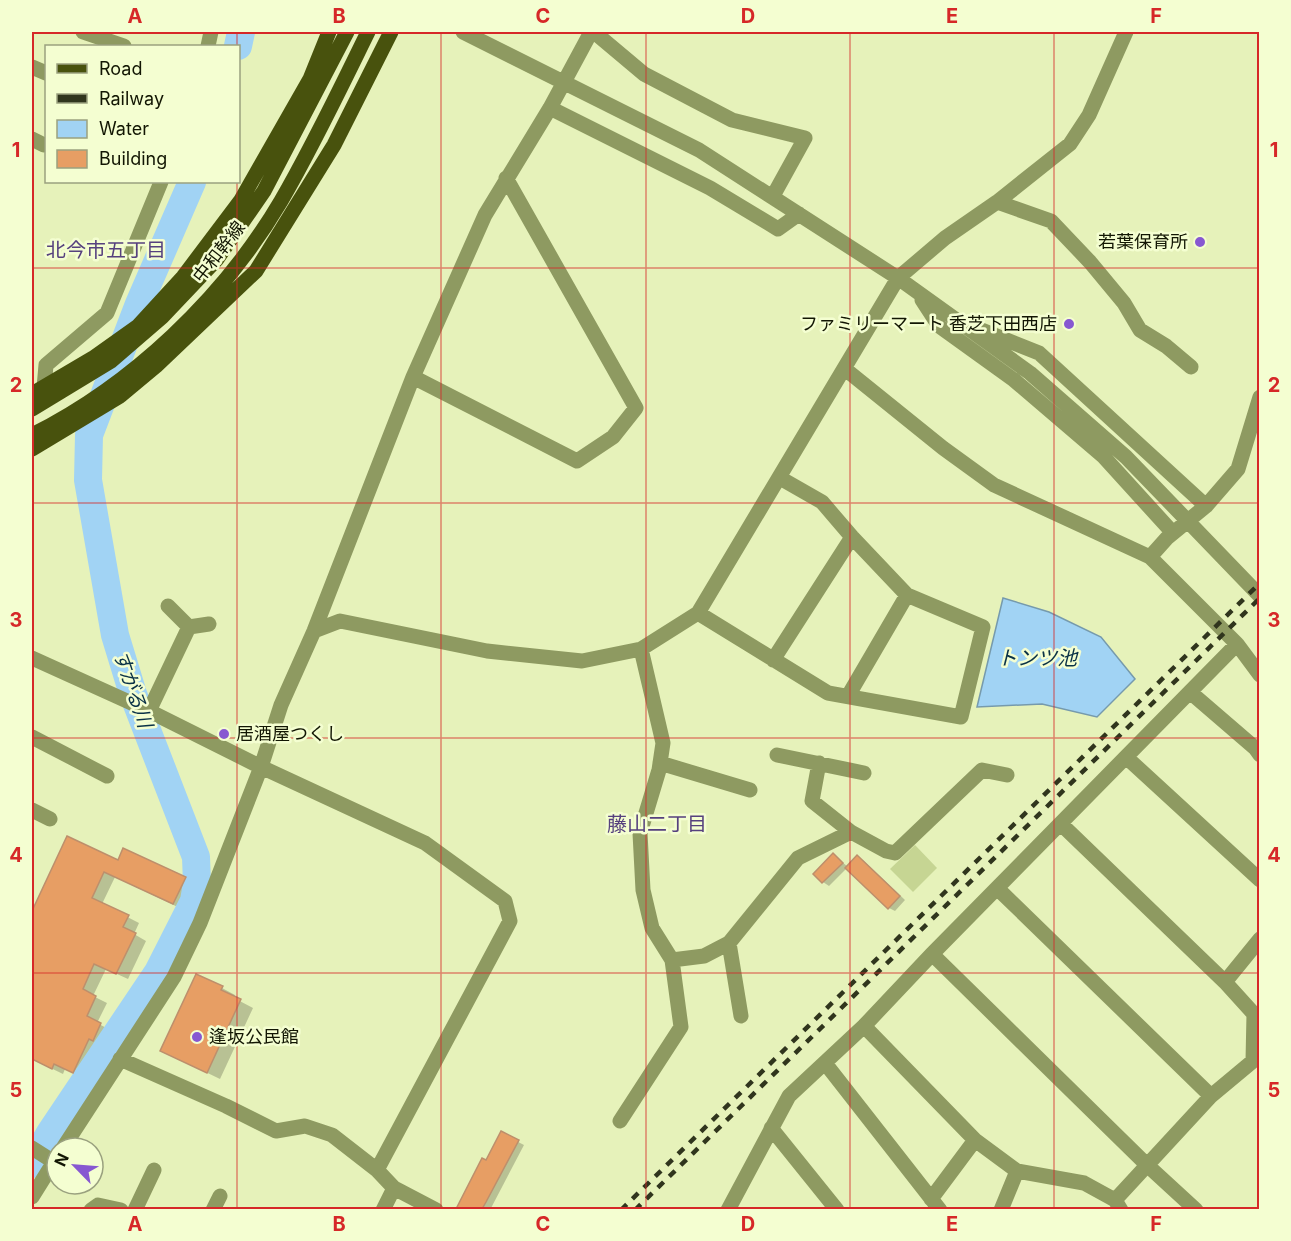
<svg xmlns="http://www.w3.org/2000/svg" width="1291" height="1241" viewBox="0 0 1291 1241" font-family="Inter,'Noto Sans JP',sans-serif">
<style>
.green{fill:#c6d593}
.water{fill:#a1d3f4;stroke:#769aac;stroke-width:1.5}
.shadow{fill:#0003}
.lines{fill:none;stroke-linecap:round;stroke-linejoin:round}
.river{stroke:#a1d3f4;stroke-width:28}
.building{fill:#e79e64;stroke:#bd8f6c;stroke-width:1.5}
.minor{stroke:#8e9a61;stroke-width:15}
.major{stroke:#48520d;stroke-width:15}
.rail{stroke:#30351d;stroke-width:4.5;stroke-dasharray:8 8;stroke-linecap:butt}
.grid{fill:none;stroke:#d62828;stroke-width:1.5;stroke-opacity:0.55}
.poi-dot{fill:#8758d1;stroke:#f4fed1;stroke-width:2}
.labels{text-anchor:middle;stroke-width:5;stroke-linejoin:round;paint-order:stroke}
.poi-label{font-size:18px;fill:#121603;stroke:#f4fed1;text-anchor:end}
.street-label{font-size:18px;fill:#121603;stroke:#f4fed1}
.neighbourhood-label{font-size:20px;fill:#56417e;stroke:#f4fed1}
.water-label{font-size:20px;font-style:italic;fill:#0a3247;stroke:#f4fed1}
.neatline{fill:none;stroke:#d62828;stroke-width:2}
.grid-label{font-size:20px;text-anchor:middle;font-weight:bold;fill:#d62828}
</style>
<rect width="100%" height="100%" fill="#e6f2ba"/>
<path class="green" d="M 915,845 L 937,868 L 913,892 L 890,869 Z"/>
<path class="water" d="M 1003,598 L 1049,612 L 1101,637 L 1135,679 L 1097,717 L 1042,704 L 977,707 Z"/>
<path class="shadow" d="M 67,838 L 118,862 L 185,879 L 196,885 L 184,910 L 115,877 L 102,904 L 139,923 L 134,934 L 146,941 L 128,979 L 106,969 L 93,996 L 107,1003 L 97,1023 L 112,1031 L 105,1046 L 101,1044 L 85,1078 L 65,1069 L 63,1074 L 32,1059 L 32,915 Z
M 834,855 L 848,867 L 858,857 L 864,861 L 905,900 L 895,911 L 889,908 L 847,868 L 829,886 L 823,882 L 815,874 Z
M 222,988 L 235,995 L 234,998 L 253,1008 L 220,1079 L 162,1051 Z
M 501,1133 L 524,1145 L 490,1210 L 459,1210 L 482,1160 L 486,1162 Z"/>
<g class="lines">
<path class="river" d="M 238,46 L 241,32
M 32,1164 L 50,1133 L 158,972 L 194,901 L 197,883 L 196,857 L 133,694 L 115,635 L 88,480 L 89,435 L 139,304 L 192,182"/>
</g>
<path class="building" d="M 67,836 L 118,860 L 123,848 L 186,877 L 173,904 L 104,872 L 92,898 L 129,915 L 123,927 L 136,933 L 116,974 L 94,964 L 83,989 L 96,996 L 87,1016 L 101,1023 L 93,1041 L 89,1039 L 73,1073 L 54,1064 L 52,1069 L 32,1059 L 32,911 Z
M 833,853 L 843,863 L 822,883 L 813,874 Z
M 857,855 L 900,896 L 888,909 L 845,868 Z
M 196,974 L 223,986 L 221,990 L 241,999 L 207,1073 L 160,1051 Z
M 501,1131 L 519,1140 L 486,1202 L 482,1209 L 456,1209 L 482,1158 L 486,1160 Z"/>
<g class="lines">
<path class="minor" d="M 83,32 L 124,46
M 463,32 L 699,150 L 898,278 L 1030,373 L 1126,457 L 1260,596
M 594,32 L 644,74 L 732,120 L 805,138 L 773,196
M 208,46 L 211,32
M 32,67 L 46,73
M 550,108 L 710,188 L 778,229 L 799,214
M 32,139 L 44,145
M 997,202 L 1051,221 L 1090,262 L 1124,303 L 1140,330 L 1166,346 L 1191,367
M 922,300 L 939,326 L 1014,380 L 1103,456 L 1173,533
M 979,329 L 1039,353 L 1206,506
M 845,369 L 943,448 L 994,485 L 1150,557 L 1167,538 L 1206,506 L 1238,469 L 1260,397
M 413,377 L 577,461 L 613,437 L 636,408 L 506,178
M 44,388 L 46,365 L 107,313 L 161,182
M 1150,557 L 1237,644
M 698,613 L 828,693 L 961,717 L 983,627 L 907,595 L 852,537 L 822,502 L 780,478
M 189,627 L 209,624
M 314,631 L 340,621 L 487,651 L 582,661 L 641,649 L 698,613 L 898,278 L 945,238 L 997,202 L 1070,144 L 1089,115 L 1126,32
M 641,649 L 663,743 L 659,770 L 640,833 L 643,890 L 652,928 L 672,960 L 704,956 L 729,943 L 798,858 L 851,832 L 886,851 L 895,853 L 982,770 L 1007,775
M 32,658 L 149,711 L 261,767 L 425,843 L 505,901 L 510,921 L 377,1170
M 773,660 L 852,537
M 1190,692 L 1255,748 L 1260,755
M 848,696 L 907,595
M 149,711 L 189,627 L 168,606
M 32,737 L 107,776
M 777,755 L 864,773
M 1126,757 L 1260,880
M 660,763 L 750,790
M 819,763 L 812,801 L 851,832
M 32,810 L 50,819
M 1061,824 L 1225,982 L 1254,1014 L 1253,1061 L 1211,1096 L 1115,1200
M 997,888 L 1211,1096
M 729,943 L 741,1016
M 932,954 L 1147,1165 L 1196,1210
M 1225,982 L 1260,939
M 864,1026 L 975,1140 L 1017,1171 L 1084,1183 L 1115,1200 L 1121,1210
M 120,1059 L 226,1106 L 276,1131 L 305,1126 L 332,1135 L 377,1170 L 394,1188 L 436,1210
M 825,1063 L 940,1210
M 620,1121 L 681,1027 L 672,960
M 771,1128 L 837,1210
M 32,1148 L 54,1162
M 63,1148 L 174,977 L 200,923 L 261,767 L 281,705 L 314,631 L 413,377 L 485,215 L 550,108 L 591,32
M 32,1197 L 57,1157
M 931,1199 L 975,1140
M 91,1210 L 98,1205 L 121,1210
M 135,1210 L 154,1170
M 213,1210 L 220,1196
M 383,1210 L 394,1188
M 728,1210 L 789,1096 L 864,1026 L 932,954 L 1237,644 L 1260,675
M 1001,1210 L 1017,1171"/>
<path class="major" d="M 32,394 L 93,358 L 138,326 L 183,277 L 241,200 L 310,79 L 329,32
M 32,409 L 111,361 L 162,317 L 217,259 L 264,191 L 347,32
M 32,435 C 132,385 224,298 281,201 C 313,146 340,89 368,32
M 32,449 L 120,396 L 156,366 L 256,271 L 334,145 L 391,32"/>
<path class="rail" d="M 621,1210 L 1260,583
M 635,1210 L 1260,598"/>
</g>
<path class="grid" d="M 237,32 L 237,46M 441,32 L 441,1210M 646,32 L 646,1210M 850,32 L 850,1210M 1054,32 L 1054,1210M 237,182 L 237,1210M 32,268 L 1260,268M 32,503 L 1260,503M 32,738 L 1260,738M 32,973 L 1260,973"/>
<g class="poi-dot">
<circle cx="1200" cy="242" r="6"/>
<circle cx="1069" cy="324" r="6"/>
<circle cx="224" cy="734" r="6"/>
<circle cx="197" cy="1037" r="6"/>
</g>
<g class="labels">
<g class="poi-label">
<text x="1188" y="248">若葉保育所</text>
<text x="1057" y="330">ファミリーマート 香芝下田西店</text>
<text x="236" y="740" text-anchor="start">居酒屋つくし</text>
<text x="209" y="1043" text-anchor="start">逢坂公民館</text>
</g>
<g class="street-label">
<text transform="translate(219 252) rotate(-52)" y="6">中和幹線</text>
</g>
<g class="neighbourhood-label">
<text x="106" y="257">北今市五丁目</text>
<text x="657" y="831">藤山二丁目</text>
</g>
<g class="water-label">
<text x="1037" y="665">トンツ池</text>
<text transform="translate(133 689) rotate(71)" y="7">すがる川</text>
</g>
</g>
<rect width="1291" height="1241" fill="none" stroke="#f4fed1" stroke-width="66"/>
<rect x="45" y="45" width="195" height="138" fill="#f4fed1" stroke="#9aa17f" stroke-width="1.5"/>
<rect x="57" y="64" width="30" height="9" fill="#48520d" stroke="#9aa17f" stroke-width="1.5"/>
<text x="99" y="75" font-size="18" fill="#121603">Road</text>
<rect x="57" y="94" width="30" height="9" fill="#30351d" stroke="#9aa17f" stroke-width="1.5"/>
<text x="99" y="105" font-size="18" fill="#121603">Railway</text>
<rect x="57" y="120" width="30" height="18" fill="#a1d3f4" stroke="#9aa17f" stroke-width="1.5"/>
<text x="99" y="135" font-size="18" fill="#121603">Water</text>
<rect x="57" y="150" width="30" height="18" fill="#e79e64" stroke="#9aa17f" stroke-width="1.5"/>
<text x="99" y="165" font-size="18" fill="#121603">Building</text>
<g transform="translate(75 1166) rotate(295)"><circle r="28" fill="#f4fed1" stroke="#9aa17f" stroke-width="1.5"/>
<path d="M0-4.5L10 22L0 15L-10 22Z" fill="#8758d1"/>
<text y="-9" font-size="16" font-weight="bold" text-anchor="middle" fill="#121603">N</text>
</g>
<rect x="33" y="33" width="1225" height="1175" class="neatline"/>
<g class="grid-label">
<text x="135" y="23">A</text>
<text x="339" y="23">B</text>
<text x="543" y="23">C</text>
<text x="748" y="23">D</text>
<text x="952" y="23">E</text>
<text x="1156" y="23">F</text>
<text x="16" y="157">1</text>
<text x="1274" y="157">1</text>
<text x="16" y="392">2</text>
<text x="1274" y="392">2</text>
<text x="16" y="627">3</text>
<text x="1274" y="627">3</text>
<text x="16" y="862">4</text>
<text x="1274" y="862">4</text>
<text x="16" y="1097">5</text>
<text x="1274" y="1097">5</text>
<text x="135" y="1231">A</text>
<text x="339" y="1231">B</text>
<text x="543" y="1231">C</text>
<text x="748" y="1231">D</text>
<text x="952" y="1231">E</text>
<text x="1156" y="1231">F</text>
</g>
</svg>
